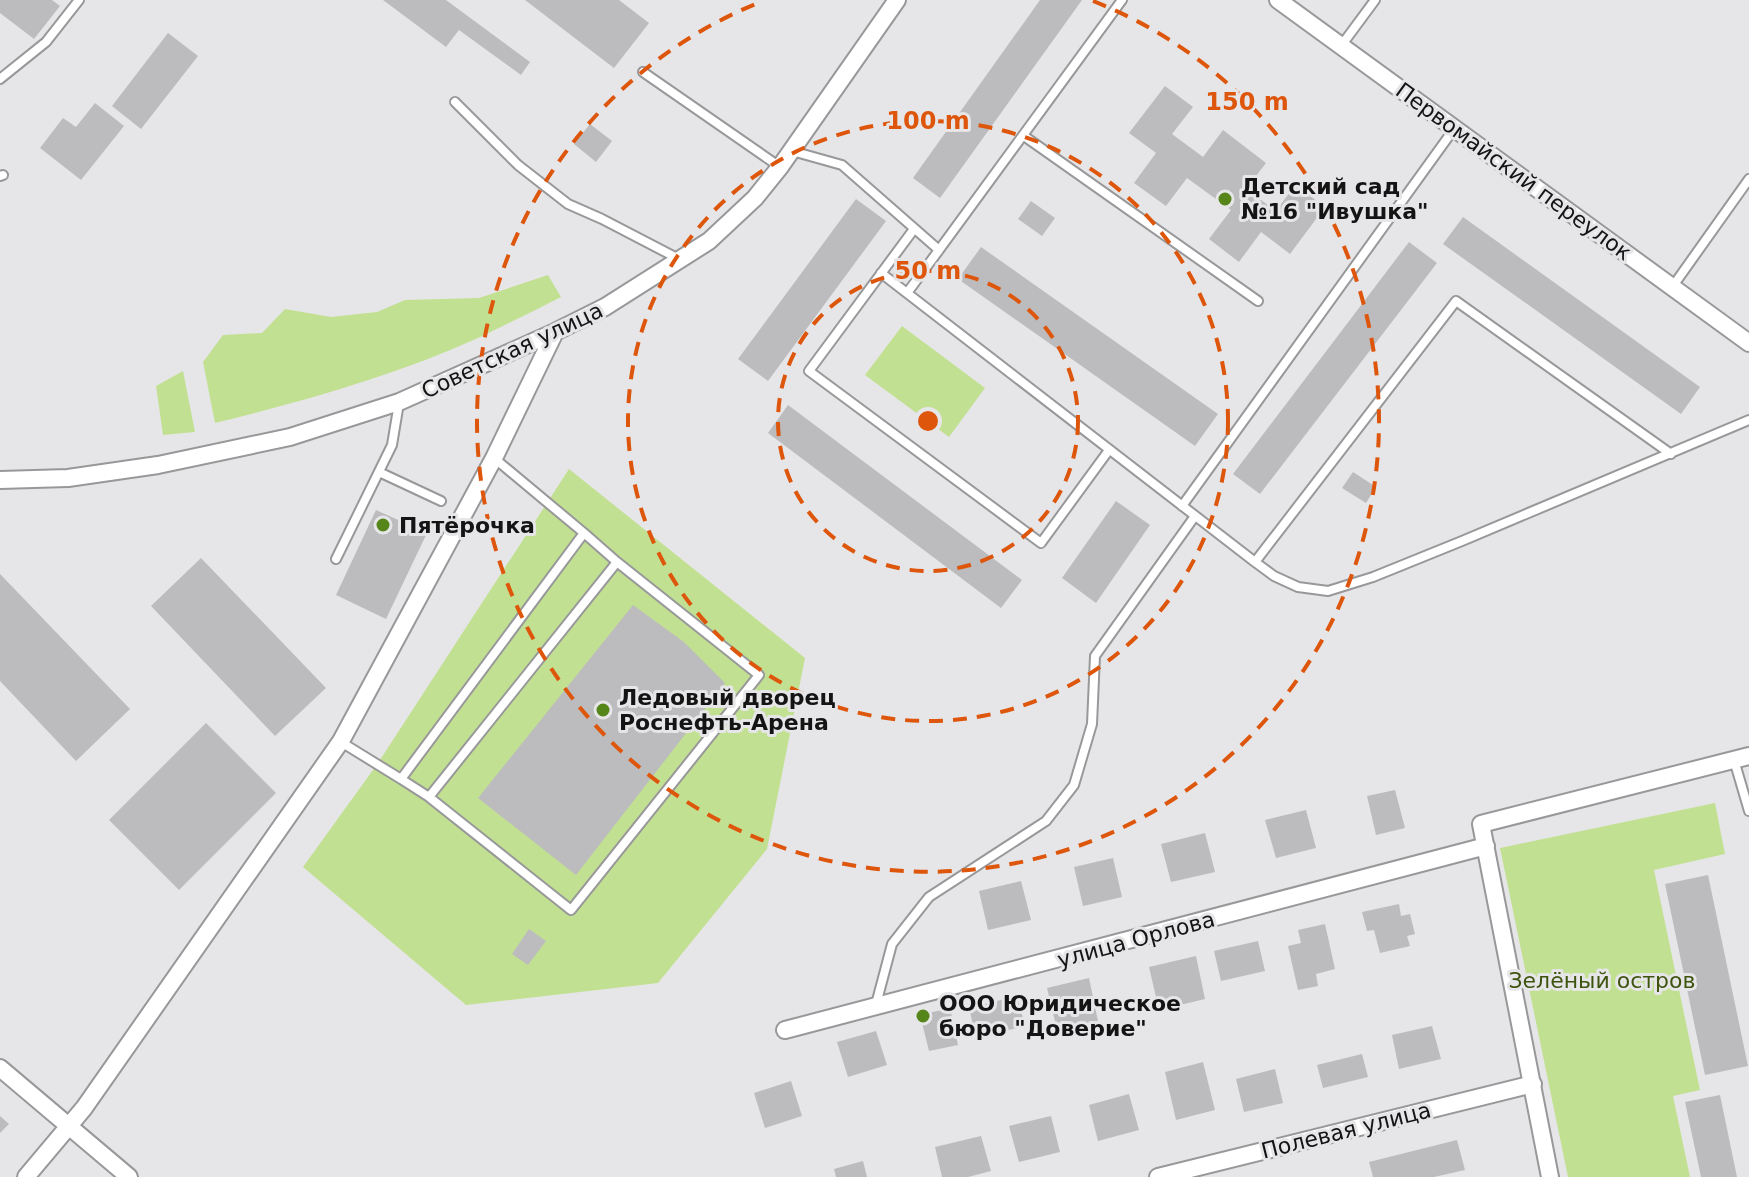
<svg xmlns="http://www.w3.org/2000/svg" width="1749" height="1177" viewBox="0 0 1749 1177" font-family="'DejaVu Sans',sans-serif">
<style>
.green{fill:#c2e091}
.building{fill:#bcbcbe}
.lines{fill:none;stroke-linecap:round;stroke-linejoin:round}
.lane-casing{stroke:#98989a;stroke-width:12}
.street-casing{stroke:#98989a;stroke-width:20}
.lane{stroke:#fff;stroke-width:8}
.street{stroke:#fff;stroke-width:16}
.ring{fill:none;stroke:#dd560c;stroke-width:4;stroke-dasharray:14 10}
.poi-dot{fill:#568619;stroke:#e6e6e8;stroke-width:3}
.labels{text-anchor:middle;stroke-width:6;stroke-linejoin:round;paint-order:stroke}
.street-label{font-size:22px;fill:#141415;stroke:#e6e6e8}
.poi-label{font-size:22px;font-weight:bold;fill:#141415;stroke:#e6e6e8;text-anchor:start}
.park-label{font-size:22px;fill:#3e530e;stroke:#e6e6e8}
.centre{fill:#dd560c;stroke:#e6e6e8;stroke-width:4}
.ring-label{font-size:24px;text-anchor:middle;font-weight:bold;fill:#dd560c;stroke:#e6e6e8;stroke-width:6;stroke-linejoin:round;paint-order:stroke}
</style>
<rect width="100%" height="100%" fill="#e6e6e8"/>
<path class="green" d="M 548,275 L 561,297 C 533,311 506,325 478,338 C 394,376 304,401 215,423 L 203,362 L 223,335 L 262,333 L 285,309 L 331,317 L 377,312 L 405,300 L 479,298 Z
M 902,326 L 985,388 L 949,437 L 865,375 Z
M 183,371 L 195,432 L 163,435 L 156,386 Z
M 569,469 L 805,658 L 767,849 L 658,983 L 466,1005 L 303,867 L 378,763 Z
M 1715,803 L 1725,854 L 1654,870 L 1700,1090 L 1673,1096 L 1690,1177 L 1568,1177 L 1500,848 Z"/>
<path class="building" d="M 0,0 L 52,0 L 60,6 L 34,39 L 0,13 Z
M 383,0 L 446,0 L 530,62 L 521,75 L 459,30 L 446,47 Z
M 525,0 L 619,0 L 649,23 L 614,68 Z
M 1040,0 L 1082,0 L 940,198 L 913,178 Z
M 168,33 L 198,56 L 141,129 L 112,106 Z
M 1165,86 L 1193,107 L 1172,134 L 1203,157 L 1223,130 L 1266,163 L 1246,189 L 1276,211 L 1295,185 L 1325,207 L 1290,254 L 1261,232 L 1239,262 L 1209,239 L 1231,210 L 1187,178 L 1166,206 L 1134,183 L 1156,153 L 1129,133 Z
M 95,103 L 124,126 L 81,180 L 40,148 L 63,118 L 76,127 Z
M 590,124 L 612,141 L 596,162 L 574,144 Z
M 856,199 L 886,221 L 768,381 L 738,359 Z
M 1031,201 L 1055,218 L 1042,236 L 1018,219 Z
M 1463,217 L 1700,387 L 1681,414 L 1443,244 Z
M 1409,242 L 1437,263 L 1260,494 L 1233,474 Z
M 981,247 L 1218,414 L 1195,446 L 958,279 Z
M 788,405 L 1022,580 L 1001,608 L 768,433 Z
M 1353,472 L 1376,487 L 1366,503 L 1342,488 Z
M 1116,501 L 1150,525 L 1096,603 L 1062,578 Z
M 376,510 L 427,533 L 386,619 L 336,595 Z
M 201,558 L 326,688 L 275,736 L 151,606 Z
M 0,574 L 130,709 L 76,761 L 0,681 Z
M 633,605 L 684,642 L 725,683 L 576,875 L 478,798 Z
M 206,723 L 276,793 L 179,890 L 109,820 Z
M 1395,790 L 1405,828 L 1376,835 L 1367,796 Z
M 1306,810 L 1316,848 L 1276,858 L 1265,820 Z
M 1205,833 L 1215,872 L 1171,882 L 1161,844 Z
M 1113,858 L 1122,897 L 1083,906 L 1074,867 Z
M 1708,875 L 1748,1066 L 1705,1075 L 1665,884 Z
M 1021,881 L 1031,920 L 988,930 L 979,891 Z
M 1399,904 L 1401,916 L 1410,914 L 1415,934 L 1407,936 L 1410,946 L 1380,953 L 1374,930 L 1367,931 L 1362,912 Z
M 1325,924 L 1335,969 L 1316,974 L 1318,986 L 1298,990 L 1288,946 L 1301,943 L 1298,930 Z
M 529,929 L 546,941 L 528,965 L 512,954 Z
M 1258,941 L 1265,971 L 1221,981 L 1214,951 Z
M 1196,956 L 1205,999 L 1159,1010 L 1149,967 Z
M 1089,978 L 1098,1021 L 1057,1030 L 1047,988 Z
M 1017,996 L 1025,1026 L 976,1038 L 969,1008 Z
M 950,1008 L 958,1045 L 929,1051 L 920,1015 Z
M 1432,1026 L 1441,1059 L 1399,1069 L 1392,1035 Z
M 876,1031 L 887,1065 L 848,1077 L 837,1042 Z
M 1362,1054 L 1368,1077 L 1323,1088 L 1317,1065 Z
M 1203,1062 L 1215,1110 L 1176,1120 L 1165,1072 Z
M 1275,1069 L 1283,1103 L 1244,1112 L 1236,1079 Z
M 791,1081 L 802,1116 L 765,1128 L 754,1093 Z
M 1129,1094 L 1139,1130 L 1098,1141 L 1089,1105 Z
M 1720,1095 L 1737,1177 L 1701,1177 L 1685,1102 Z
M 0,1116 L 9,1124 L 0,1133 Z
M 1051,1116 L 1060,1152 L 1019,1162 L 1009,1126 Z
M 981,1136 L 991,1171 L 968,1177 L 942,1177 L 935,1147 Z
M 1457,1140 L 1465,1170 L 1434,1177 L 1373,1177 L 1369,1162 Z
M 863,1161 L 867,1177 L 836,1177 L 834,1169 Z"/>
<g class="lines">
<defs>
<path id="lane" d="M 1341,46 L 1375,0
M 643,72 L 780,167
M 0,79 L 46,42 L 79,0
M 455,102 L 518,165 L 568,204 L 602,219 L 679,259
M 1024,136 L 1258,301
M 792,151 L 842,165 L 939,250 L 907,293
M 0,176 L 3,175
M 914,229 L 809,371 L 1041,543 L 1109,450
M 939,250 L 1122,0
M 881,273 L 1255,562 L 1456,301 L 1671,454
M 1673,286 L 1749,179
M 379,472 L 441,501
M 1182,506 L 1454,129
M 584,533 L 617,562
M 336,559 L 392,445 L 399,403
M 1255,562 L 1274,576 L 1298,587 L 1328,591 L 1373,577 L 1462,541 L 1749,420
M 341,742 L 401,779 L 584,533 L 494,458
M 1734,760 L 1749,811
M 401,779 L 429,797 L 571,910 L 759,675 L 617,562 L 429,797
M 875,1008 L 892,944 L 929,897 L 1046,821 L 1074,785 L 1092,724 L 1095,656 L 1195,516"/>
<path id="street" d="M 1278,0 L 1749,343
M 0,480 L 68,478 L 158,465 L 290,437 L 399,402 L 555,332 L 605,307 L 709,241 L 755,198 L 780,167 L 897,0
M 785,1030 L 1486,846
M 0,1068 L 129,1177
M 26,1177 L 84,1108 L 341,741 L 494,458 L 555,332
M 1158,1177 L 1533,1084
M 1550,1177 L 1481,824 L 1749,756"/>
</defs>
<use href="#lane" class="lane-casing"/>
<use href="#street" class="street-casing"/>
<use href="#lane" class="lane"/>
<use href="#street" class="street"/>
</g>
<g class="ring">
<circle cx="928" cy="421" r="150"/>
<circle cx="928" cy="421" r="300"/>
<path d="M1093 1A451 451 0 1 1 763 1"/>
</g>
<g class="poi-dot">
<circle cx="1225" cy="199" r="8"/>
<circle cx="383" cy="525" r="8"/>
<circle cx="603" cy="710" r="8"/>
<circle cx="923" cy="1016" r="8"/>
</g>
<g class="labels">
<g class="street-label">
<text transform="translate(1514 171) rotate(36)" y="8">Первомайский переулок</text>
<text transform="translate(512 350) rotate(-25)" y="8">Советская улица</text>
<text transform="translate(1136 939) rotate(-15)" y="8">улица Орлова</text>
<text transform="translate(1346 1130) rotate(-14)" y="8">Полевая улица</text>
</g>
<g class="poi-label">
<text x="1241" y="194">Детский сад<tspan x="1241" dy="25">№16 "Ивушка"</tspan></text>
<text x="399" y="533">Пятёрочка</text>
<text x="619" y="705">Ледовый дворец<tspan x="619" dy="25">Роснефть-Арена</tspan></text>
<text x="939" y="1011">ООО Юридическое<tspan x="939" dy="25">бюро "Доверие"</tspan></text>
</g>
<g class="park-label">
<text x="1602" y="988">Зелёный остров</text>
</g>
</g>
<circle cx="928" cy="421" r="12" class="centre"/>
<g class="ring-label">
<text x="1247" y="110">150 m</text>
<text x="928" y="129">100 m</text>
<text x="928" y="279">50 m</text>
</g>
</svg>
